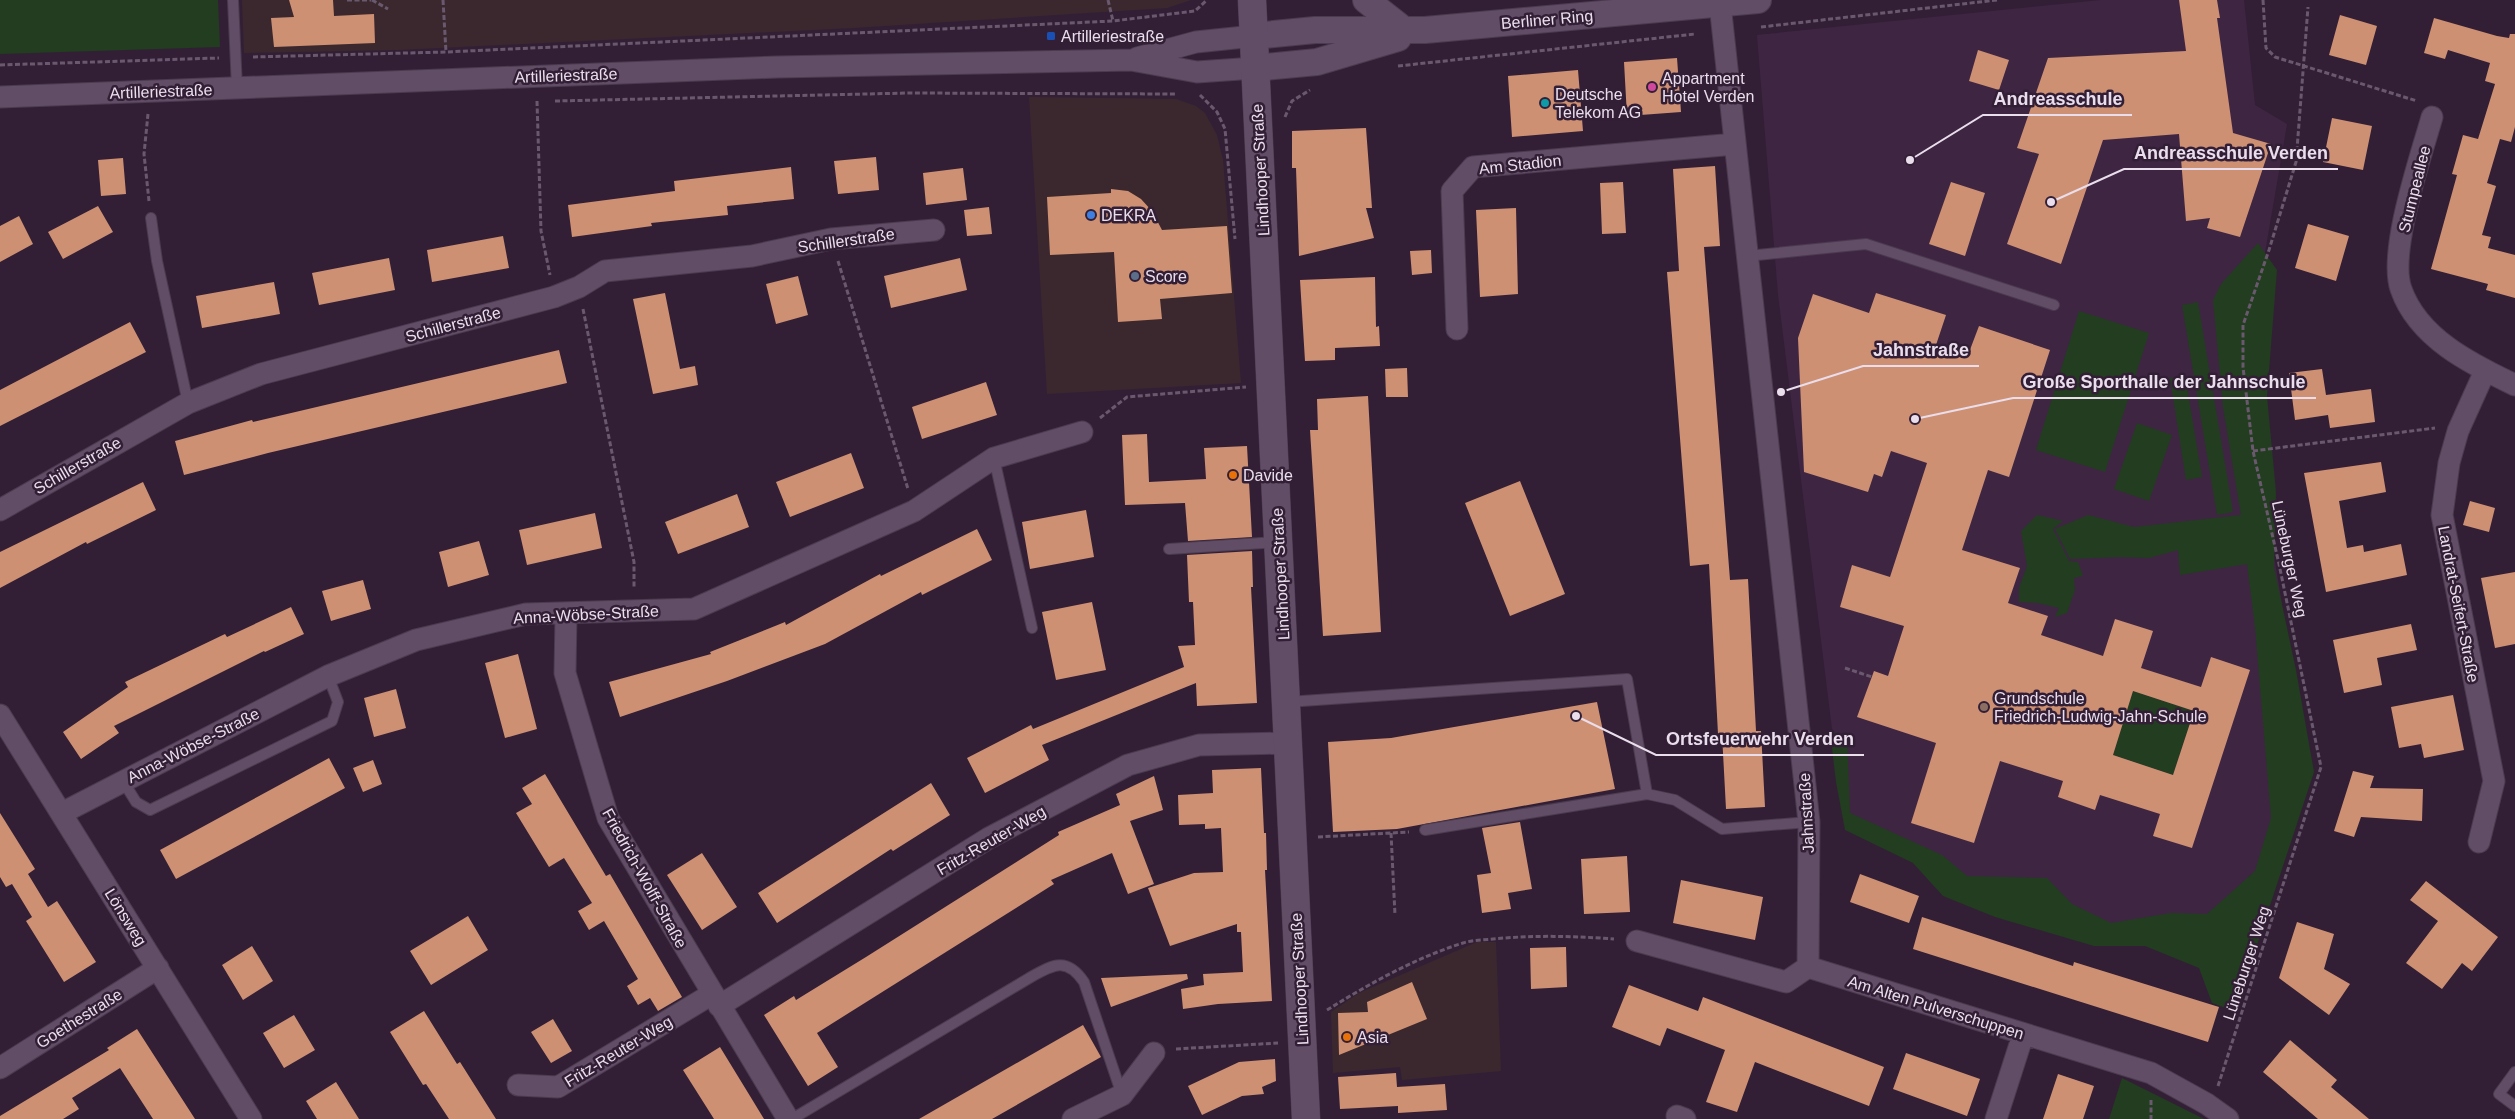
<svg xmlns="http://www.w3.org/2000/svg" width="2515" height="1119" viewBox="0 0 2515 1119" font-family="Arial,sans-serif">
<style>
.commercial{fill:#3b282e}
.built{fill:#3e2643}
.green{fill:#223d1f}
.building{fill:#ce9072;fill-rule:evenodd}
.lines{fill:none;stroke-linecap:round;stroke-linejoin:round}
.service-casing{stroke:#4b3b4f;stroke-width:12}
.minor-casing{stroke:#4b3b4f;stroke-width:23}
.tertiary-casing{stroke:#4b3b4f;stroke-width:28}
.secondary-casing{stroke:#4b3b4f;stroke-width:29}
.path{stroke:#6a596e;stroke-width:3;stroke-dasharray:5 2.5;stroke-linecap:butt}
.service{stroke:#624d67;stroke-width:10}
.minor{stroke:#624d67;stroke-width:21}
.tertiary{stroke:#624d67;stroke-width:26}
.secondary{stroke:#624d67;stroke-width:28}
.transit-dot{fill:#1a4fb4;stroke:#321f36;stroke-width:2}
.hotel-dot{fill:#d1479c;stroke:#321f36;stroke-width:2}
.culture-dot{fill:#0f9aa8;stroke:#321f36;stroke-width:2}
.shop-dot{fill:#3f7fe0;stroke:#321f36;stroke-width:2}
.service-dot{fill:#5c6f8a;stroke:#321f36;stroke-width:2}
.food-dot{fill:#e8710a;stroke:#321f36;stroke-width:2}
.education-dot{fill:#8d6e63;stroke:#321f36;stroke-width:2}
.labels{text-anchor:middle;stroke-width:5;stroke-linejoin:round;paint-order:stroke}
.street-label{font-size:16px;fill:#eadeed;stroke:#321f36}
.poi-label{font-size:16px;fill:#eadeed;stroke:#321f36;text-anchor:start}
.leader{fill:none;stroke:#eadeed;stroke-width:2}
.callout-dot{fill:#eadeed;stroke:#321f36;stroke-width:2}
.callout-label{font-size:18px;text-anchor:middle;font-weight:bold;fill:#eadeed;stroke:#321f36;stroke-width:5;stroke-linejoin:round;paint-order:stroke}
</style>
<rect width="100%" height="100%" fill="#321f36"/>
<path class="commercial" d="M 242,0 L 1191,0 L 1167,8 L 853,28 L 398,50 L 244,53 Z
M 1029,97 L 1176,99 L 1196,106 L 1205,113 L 1217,135 L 1223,160 L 1241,383 L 1047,394 Z
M 1477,942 L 1496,942 L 1501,1071 L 1402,1080 L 1400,1067 L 1333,1073 L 1331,1012 L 1359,993 Z"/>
<path class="built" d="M 2101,0 L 2244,0 L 2255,105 L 2287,124 L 2261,276 L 2261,479 L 2282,604 L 2285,760 L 2268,877 L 2169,938 L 1981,898 L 1842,809 L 1778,294 L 1757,35 Z"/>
<path class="green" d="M 0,0 L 218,0 L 220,47 L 0,54 Z
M 2258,243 L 2277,270 L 2267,396 L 2276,492 L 2274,567 L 2296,670 L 2314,772 L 2254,954 L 2231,1010 L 2212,1003 L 2199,968 L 2145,946 L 2094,946 L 1995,917 L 1943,896 L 1913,863 L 1845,830 L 1836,782 L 1830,731 L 1847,735 L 1850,813 L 1942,855 L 1967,876 L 2047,878 L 2072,904 L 2111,923 L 2171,913 L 2207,914 L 2255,871 L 2271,818 L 2255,627 L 2247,564 L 2180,575 L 2178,550 L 2149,558 L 2119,557 L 2070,559 L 2055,529 L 2088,515 L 2134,527 L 2241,515 L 2223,407 L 2213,300 L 2221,284 Z
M 2198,302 L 2233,512 L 2217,515 L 2182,305 Z
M 2079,311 L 2149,333 L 2105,472 L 2036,450 Z
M 2185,375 L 2202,477 L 2186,480 L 2170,378 Z
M 2137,423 L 2172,435 L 2149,501 L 2114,489 Z
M 2037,515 L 2063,521 L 2053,529 L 2069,561 L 2078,562 L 2083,576 L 2074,578 L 2075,590 L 2067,613 L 2055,617 L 2059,608 L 2038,603 L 2019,602 L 2019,588 L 2027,566 L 2021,531 Z
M 2133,691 L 2194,711 L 2173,775 L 2113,755 Z
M 2122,1078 L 2204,1119 L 2109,1119 Z"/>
<path class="building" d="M 289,0 L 333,0 L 334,16 L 374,14 L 375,43 L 274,47 L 271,18 L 294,17 Z
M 2179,0 L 2217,0 L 2220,18 L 2217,18 L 2233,133 L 2271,144 L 2240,237 L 2207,228 L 2210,218 L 2186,221 L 2179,134 L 2103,140 L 2061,264 L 2007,244 L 2039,154 L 2017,148 L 2048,58 L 2186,51 Z
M 2340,15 L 2377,26 L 2366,65 L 2329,55 Z
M 2434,18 L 2497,36 L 2509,38 L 2510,34 L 2515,34 L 2515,127 L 2511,142 L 2500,139 L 2487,183 L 2496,186 L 2482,235 L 2491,237 L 2488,248 L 2515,255 L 2515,298 L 2486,290 L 2488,284 L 2431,269 L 2457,175 L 2452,174 L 2463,135 L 2478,139 L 2495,84 L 2485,81 L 2490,63 L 2448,50 L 2445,59 L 2424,53 Z
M 1978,50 L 2009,60 L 1999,90 L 1969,81 Z
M 1677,58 L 1681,112 L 1627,116 L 1624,62 Z
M 1578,70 L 1583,131 L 1512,137 L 1508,76 Z
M 2332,118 L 2372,126 L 2363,170 L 2323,162 Z
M 1366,128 L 1372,208 L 1366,208 L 1374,238 L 1299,256 L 1296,168 L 1292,168 L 1292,131 Z
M 876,157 L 879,190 L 838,194 L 834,161 Z
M 123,158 L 126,194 L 101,196 L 98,160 Z
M 1715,166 L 1720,246 L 1704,247 L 1730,580 L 1748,579 L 1756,731 L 1761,731 L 1765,807 L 1726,809 L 1722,734 L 1718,734 L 1709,564 L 1690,566 L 1667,272 L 1679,271 L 1673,169 Z
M 791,167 L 794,199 L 727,206 L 728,215 L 651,223 L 652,226 L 572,237 L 568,205 L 675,191 L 674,181 Z
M 963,168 L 967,200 L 926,205 L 923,173 Z
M 1623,182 L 1626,233 L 1602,234 L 1600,183 Z
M 1951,182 L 1985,193 L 1965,256 L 1929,244 Z
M 1111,189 L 1128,191 L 1141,199 L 1152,211 L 1162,230 L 1227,226 L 1232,293 L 1160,299 L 1162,319 L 1118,322 L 1114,252 L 1050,255 L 1047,197 L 1111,193 Z
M 98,206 L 113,232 L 63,259 L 48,232 Z
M 989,207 L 992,234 L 967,236 L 964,210 Z
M 1516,208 L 1518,294 L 1480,297 L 1476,210 Z
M 19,216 L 33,244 L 0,262 L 0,226 Z
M 2308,224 L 2349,236 L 2336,281 L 2295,268 Z
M 503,236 L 509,268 L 432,282 L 427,250 Z
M 1431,250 L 1432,273 L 1412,275 L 1410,251 Z
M 389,258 L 395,290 L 319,305 L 312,273 Z
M 960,258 L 967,290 L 891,308 L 884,276 Z
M 798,276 L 808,315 L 776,324 L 766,284 Z
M 1375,277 L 1376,327 L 1379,326 L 1380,346 L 1335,348 L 1335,360 L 1305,361 L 1300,280 Z
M 274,282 L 280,314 L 202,328 L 196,296 Z
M 665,293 L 680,369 L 695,366 L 698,385 L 653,394 L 633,299 Z
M 1876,293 L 1946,315 L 1936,345 L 1968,355 L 1979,326 L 2050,350 L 2009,477 L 1988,470 L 1962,550 L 2020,568 L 2008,603 L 2048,616 L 2041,635 L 2103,656 L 2115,619 L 2153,631 L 2141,668 L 2201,687 L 2211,657 L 2250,670 L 2192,848 L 2153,836 L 2160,814 L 2100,795 L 2095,810 L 2058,797 L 2063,781 L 2000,761 L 1974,843 L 1911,823 L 1936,743 L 1857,717 L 1874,671 L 1888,676 L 1904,626 L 1840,607 L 1852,565 L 1890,577 L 1927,463 L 1891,451 L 1882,477 L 1874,474 L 1868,492 L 1804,472 L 1798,338 L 1813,294 L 1869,313 ZM 2133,691 L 2194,711 L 2173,775 L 2113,755 Z
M 130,322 L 146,352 L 0,426 L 0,390 Z
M 559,350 L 567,383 L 268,453 L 184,475 L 175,441 L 252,420 L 253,422 Z
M 1407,368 L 1408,397 L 1386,397 L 1385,369 Z
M 2322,369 L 2326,395 L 2371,389 L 2375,422 L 2330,428 L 2328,415 L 2295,420 L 2289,373 Z
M 986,382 L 997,415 L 922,439 L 912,407 Z
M 1368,396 L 1381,632 L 1323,636 L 1310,430 L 1318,430 L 1317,399 Z
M 1147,434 L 1149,482 L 1206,479 L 1204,448 L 1247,446 L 1252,537 L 1188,541 L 1185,503 L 1125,505 L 1122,435 Z
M 851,453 L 864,488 L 790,517 L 776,482 Z
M 2381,462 L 2386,492 L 2339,501 L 2347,548 L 2363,545 L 2364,552 L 2401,544 L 2407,575 L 2326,592 L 2304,473 Z
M 1520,481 L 1565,594 L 1510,616 L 1465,503 Z
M 143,482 L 156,510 L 87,544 L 86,542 L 0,588 L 0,552 Z
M 737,494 L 749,527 L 678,554 L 665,522 Z
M 2470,501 L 2495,508 L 2489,532 L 2463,525 Z
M 1086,510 L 1094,557 L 1030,569 L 1022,522 Z
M 595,513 L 602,548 L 527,565 L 519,530 Z
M 977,529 L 992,560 L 922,595 L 921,592 L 825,644 L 727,681 L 620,717 L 609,682 L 711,654 L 710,652 L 785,622 L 786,625 L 880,574 L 881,576 Z
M 479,541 L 489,575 L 448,587 L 439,552 Z
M 1252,551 L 1253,587 L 1251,587 L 1257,703 L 1197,706 L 1196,683 L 1042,745 L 1049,760 L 985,793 L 967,758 L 1031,725 L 1033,729 L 1184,667 L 1178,646 L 1195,645 L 1193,602 L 1189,602 L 1187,555 Z
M 2515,572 L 2515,644 L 2495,648 L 2481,578 Z
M 363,580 L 371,609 L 331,621 L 322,591 Z
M 1092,602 L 1106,670 L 1056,680 L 1042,612 Z
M 291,607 L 304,634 L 265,652 L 264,651 L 114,726 L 119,733 L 81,759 L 63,732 L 128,687 L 125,682 L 225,634 L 227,637 Z
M 2411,624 L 2417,650 L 2377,658 L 2382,685 L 2344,693 L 2333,640 Z
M 518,654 L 537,729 L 505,738 L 485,663 Z
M 396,689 L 406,728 L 374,737 L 364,698 Z
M 2453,695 L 2464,750 L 2424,758 L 2421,744 L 2399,748 L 2391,707 Z
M 1597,702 L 1615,789 L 1397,829 L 1333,832 L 1328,742 L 1391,738 Z
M 329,758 L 345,788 L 176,879 L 160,850 Z
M 373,760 L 382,784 L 363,792 L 353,768 Z
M 1261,768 L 1264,833 L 1266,833 L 1267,870 L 1265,870 L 1272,1001 L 1218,1004 L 1183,1009 L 1181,989 L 1204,985 L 1203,974 L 1243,972 L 1241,932 L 1237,932 L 1237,924 L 1170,946 L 1148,888 L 1194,873 L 1223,872 L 1221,828 L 1205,829 L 1205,824 L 1179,825 L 1178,795 L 1213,793 L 1212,770 Z
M 2353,771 L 2374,776 L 2370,788 L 2423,789 L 2422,821 L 2361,817 L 2354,837 L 2334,831 Z
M 545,774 L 606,876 L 610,874 L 682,997 L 658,1011 L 650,998 L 638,1005 L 627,986 L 638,979 L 604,921 L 589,930 L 578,911 L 592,903 L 564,858 L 549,867 L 516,813 L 532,804 L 522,788 Z
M 1154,776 L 1163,810 L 1130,821 L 1154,884 L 1128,894 L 1112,853 L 1051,880 L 1054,884 L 817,1033 L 838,1067 L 808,1086 L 764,1015 L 794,996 L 796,1000 L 866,957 L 1059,835 L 1058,832 L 1120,805 L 1116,794 Z
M 931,783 L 950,815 L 893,851 L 891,849 L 777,923 L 758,893 Z
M 0,813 L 35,869 L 28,874 L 48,907 L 57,901 L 96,962 L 64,982 L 26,921 L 32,917 L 12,884 L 6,887 L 0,877 Z
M 1520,822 L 1532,889 L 1508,893 L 1511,909 L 1482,913 L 1477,875 L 1491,873 L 1482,828 Z
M 702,853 L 737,907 L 702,930 L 667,875 Z
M 1627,856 L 1630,912 L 1584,914 L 1581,859 Z
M 1860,874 L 1919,896 L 1909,923 L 1850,902 Z
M 1681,880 L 1763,897 L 1755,940 L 1673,923 Z
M 2426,881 L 2498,937 L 2472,971 L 2462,963 L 2442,989 L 2406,963 L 2438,921 L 2410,900 Z
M 468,916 L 488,950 L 431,985 L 410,951 Z
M 1922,917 L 2073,966 L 2074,962 L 2219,1007 L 2208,1042 L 1913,949 Z
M 2297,922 L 2334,934 L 2324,969 L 2350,984 L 2329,1015 L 2279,978 Z
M 252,946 L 273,981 L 243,1000 L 222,965 Z
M 1566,947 L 1567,987 L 1531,989 L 1530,948 Z
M 1187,974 L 1188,979 L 1111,1007 L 1101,978 Z
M 1412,982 L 1427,1019 L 1339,1055 L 1338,1013 L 1368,1012 L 1367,1002 Z
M 1629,985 L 1698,1011 L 1703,997 L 1884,1067 L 1869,1106 L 1755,1062 L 1737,1112 L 1706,1102 L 1725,1050 L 1667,1028 L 1660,1046 L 1612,1027 Z
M 424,1011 L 457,1064 L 460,1062 L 496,1119 L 449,1119 L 426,1084 L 423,1085 L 390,1032 Z
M 294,1015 L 315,1050 L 284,1068 L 263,1033 Z
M 553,1019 L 572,1051 L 551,1063 L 531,1032 Z
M 1083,1025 L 1101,1057 L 992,1119 L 919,1119 Z
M 137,1029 L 195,1119 L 153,1119 L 120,1068 L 72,1098 L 79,1109 L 63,1119 L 0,1119 L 0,1116 L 109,1050 L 107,1048 Z
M 2290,1040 L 2337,1080 L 2331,1087 L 2369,1119 L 2318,1119 L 2263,1072 Z
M 720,1047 L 750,1096 L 764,1119 L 714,1119 L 683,1070 Z
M 1906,1053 L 1980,1079 L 1967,1116 L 1893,1089 Z
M 1275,1059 L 1276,1081 L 1262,1087 L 1264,1094 L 1242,1096 L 1202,1115 L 1188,1086 L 1239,1062 Z
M 1396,1073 L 1397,1087 L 1445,1084 L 1447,1110 L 1398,1113 L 1398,1106 L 1340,1109 L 1338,1077 Z
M 2058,1074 L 2094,1086 L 2083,1119 L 2043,1119 Z
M 336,1082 L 359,1119 L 317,1119 L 306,1101 Z"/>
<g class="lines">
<defs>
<path id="service" d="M 233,0 L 237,88
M 151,218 L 157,261 L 188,403
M 1747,256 L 1866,244 L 2054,305
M 994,458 L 1032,628
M 1169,549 L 1278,542
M 1287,702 L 1627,679 L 1647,794 L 1675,800 L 1722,829 L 1809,822
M 123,781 L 136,802 L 150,810 L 332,721 L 338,702 L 328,676
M 1425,830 L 1647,794
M 2515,1072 L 2499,1094 L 2515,1106
M 792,1119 L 1031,977 C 1054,964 1067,957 1084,982 L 1122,1095"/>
<path id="minor" d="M 1720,4 L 1809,822 L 1808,967
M 1137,58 L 1196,42 L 1254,36
M 0,97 L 778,67 L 1131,60 L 1197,72 L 1255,68
M 2432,117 C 2421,156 2388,252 2401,289 C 2418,338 2471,364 2515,385
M 1457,329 L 1452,191 L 1473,167 L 1735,144
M 0,510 L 188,403 L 261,374 L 554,297 L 579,287 L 605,271 L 752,256 L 831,239 L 934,230
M 566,615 L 565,673 L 608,818 L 788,1119
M 0,715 L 251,1119
M 62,813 L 328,676 L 416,640 L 526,614 L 694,609 L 914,511 L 994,458 L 1082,432
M 2479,842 L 2494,781 L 2442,515 L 2449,463 L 2458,431 L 2485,371
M 1637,941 L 1786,982 L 1808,967 L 2151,1073 L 2207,1104 L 2228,1119
M 719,1006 L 989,838 L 1128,765 L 1199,745 L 1288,743
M 0,1068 L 158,968
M 518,1085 L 558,1087 L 712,994
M 1677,1116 L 1685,1119
M 1073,1119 L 1122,1095 L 1154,1053
M 1996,1119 L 2023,1035"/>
<path id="tertiary" d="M 1366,0 L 1404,30
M 1254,36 L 1315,30 L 1425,30 L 1758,0
M 1255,68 L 1317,62 L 1398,38"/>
<path id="secondary" d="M 1252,0 L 1306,1119"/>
</defs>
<use href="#service" class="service-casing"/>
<use href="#minor" class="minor-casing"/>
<use href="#tertiary" class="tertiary-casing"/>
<use href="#secondary" class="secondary-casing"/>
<path class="path" d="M 347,0 L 371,0
M 372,0 L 388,9
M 443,0 L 446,52
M 1108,0 L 1113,21
M 2263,0 L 2266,48 L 2275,57 L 2417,101
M 1761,27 L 1997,0
M 253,57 L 446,52 L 1113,21 L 1195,11 L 1207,0
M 0,65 L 219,58
M 1398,66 L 1695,34
M 1200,95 L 1217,112 L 1225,129 L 1235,239
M 537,101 L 541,231 L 550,275
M 555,101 L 910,93 L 1176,94
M 148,114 L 144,154 L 149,201
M 1285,117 L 1292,101 L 1310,90
M 838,261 L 908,489
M 583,309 L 634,562 L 634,588
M 1100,418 L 1127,397 L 1246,387
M 2253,451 L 2435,428
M 1845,668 L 1872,677
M 1391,833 L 1395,915
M 1318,837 L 1409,832
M 1327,1010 C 1369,984 1415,958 1463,943 C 1472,940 1483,940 1493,939 C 1533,935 1574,936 1614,939
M 1176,1049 L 1278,1043
M 2218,1086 L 2321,767 L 2279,564 L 2253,451 L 2243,367 L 2243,325 L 2269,250 L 2296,162 L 2308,7
M 2151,1100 L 2151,1119"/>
<use href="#service" class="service"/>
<use href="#minor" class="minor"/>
<use href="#tertiary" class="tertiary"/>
<use href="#secondary" class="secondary"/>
</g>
<rect class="transit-dot" x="1046" y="31" width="10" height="10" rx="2.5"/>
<circle class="hotel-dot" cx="1652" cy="87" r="5"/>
<circle class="culture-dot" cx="1545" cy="103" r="5"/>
<circle class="shop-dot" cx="1091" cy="215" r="5"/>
<circle class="service-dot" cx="1135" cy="276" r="5"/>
<g class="food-dot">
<circle cx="1233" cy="475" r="5"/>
<circle cx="1347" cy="1037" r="5"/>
</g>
<circle class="education-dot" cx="1984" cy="707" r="5"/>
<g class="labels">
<g class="street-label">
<text transform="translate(1547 19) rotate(-5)" y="6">Berliner Ring</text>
<text transform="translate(566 75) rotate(-2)" y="6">Artilleriestraße</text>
<text transform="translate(161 91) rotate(-2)" y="6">Artilleriestraße</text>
<text transform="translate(1520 164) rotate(-6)" y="6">Am Stadion</text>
<text transform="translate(1260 170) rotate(-93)" y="6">Lindhooper Straße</text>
<text transform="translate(2414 189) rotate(-76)" y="6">Stumpeallee</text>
<text transform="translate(846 240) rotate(-8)" y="6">Schillerstraße</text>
<text transform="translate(453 324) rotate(-15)" y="6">Schillerstraße</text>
<text transform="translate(77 465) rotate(-30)" y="6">Schillerstraße</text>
<text transform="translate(2290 559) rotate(78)" y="6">Lüneburger Weg</text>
<text transform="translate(1280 574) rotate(-93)" y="6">Lindhooper Straße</text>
<text transform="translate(2459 604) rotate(79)" y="6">Landrat-Seifert-Straße</text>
<text transform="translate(586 614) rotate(-3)" y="6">Anna-Wöbse-Straße</text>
<text transform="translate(193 745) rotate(-27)" y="6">Anna-Wöbse-Straße</text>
<text transform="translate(1806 813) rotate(-93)" y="6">Jahnstraße</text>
<text transform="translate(991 840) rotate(-30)" y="6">Fritz-Reuter-Weg</text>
<text transform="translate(645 878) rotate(61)" y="6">Friedrich-Wolff-Straße</text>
<text transform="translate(126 917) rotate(58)" y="6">Lönsweg</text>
<text transform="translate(2246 963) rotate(-72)" y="6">Lüneburger Weg</text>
<text transform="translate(1299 979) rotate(-93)" y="6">Lindhooper Straße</text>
<text transform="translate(1936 1007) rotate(17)" y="6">Am Alten Pulverschuppen</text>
<text transform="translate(79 1018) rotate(-32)" y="6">Goethestraße</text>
<text transform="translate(618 1051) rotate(-31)" y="6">Fritz-Reuter-Weg</text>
</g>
<g class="poi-label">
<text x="1061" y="42">Artilleriestraße</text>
<text x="1662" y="84">Appartment<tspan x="1662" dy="18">Hotel Verden</tspan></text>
<text x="1555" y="100">Deutsche<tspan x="1555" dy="18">Telekom AG</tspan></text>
<text x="1101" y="221">DEKRA</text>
<text x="1145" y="282">Score</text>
<text x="1243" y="481">Davide</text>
<text x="1994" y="704">Grundschule<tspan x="1994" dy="18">Friedrich-Ludwig-Jahn-Schule</tspan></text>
<text x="1357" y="1043">Asia</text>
</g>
</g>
<path class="leader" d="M1910 160L1983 115H2132M2051 202L2124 169H2338M1781 392L1863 366H1979M1915 419L2013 398H2316M1576 716L1656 755H1864"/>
<g class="callout-dot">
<circle cx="1910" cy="160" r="5"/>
<circle cx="2051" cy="202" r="5"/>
<circle cx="1781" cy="392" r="5"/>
<circle cx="1915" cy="419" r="5"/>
<circle cx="1576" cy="716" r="5"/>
</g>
<g class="callout-label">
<text x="2058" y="105">Andreasschule</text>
<text x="2231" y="159">Andreasschule Verden</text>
<text x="1921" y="356">Jahnstraße</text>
<text x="2164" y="388">Große Sporthalle der Jahnschule</text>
<text x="1760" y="745">Ortsfeuerwehr Verden</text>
</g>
</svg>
